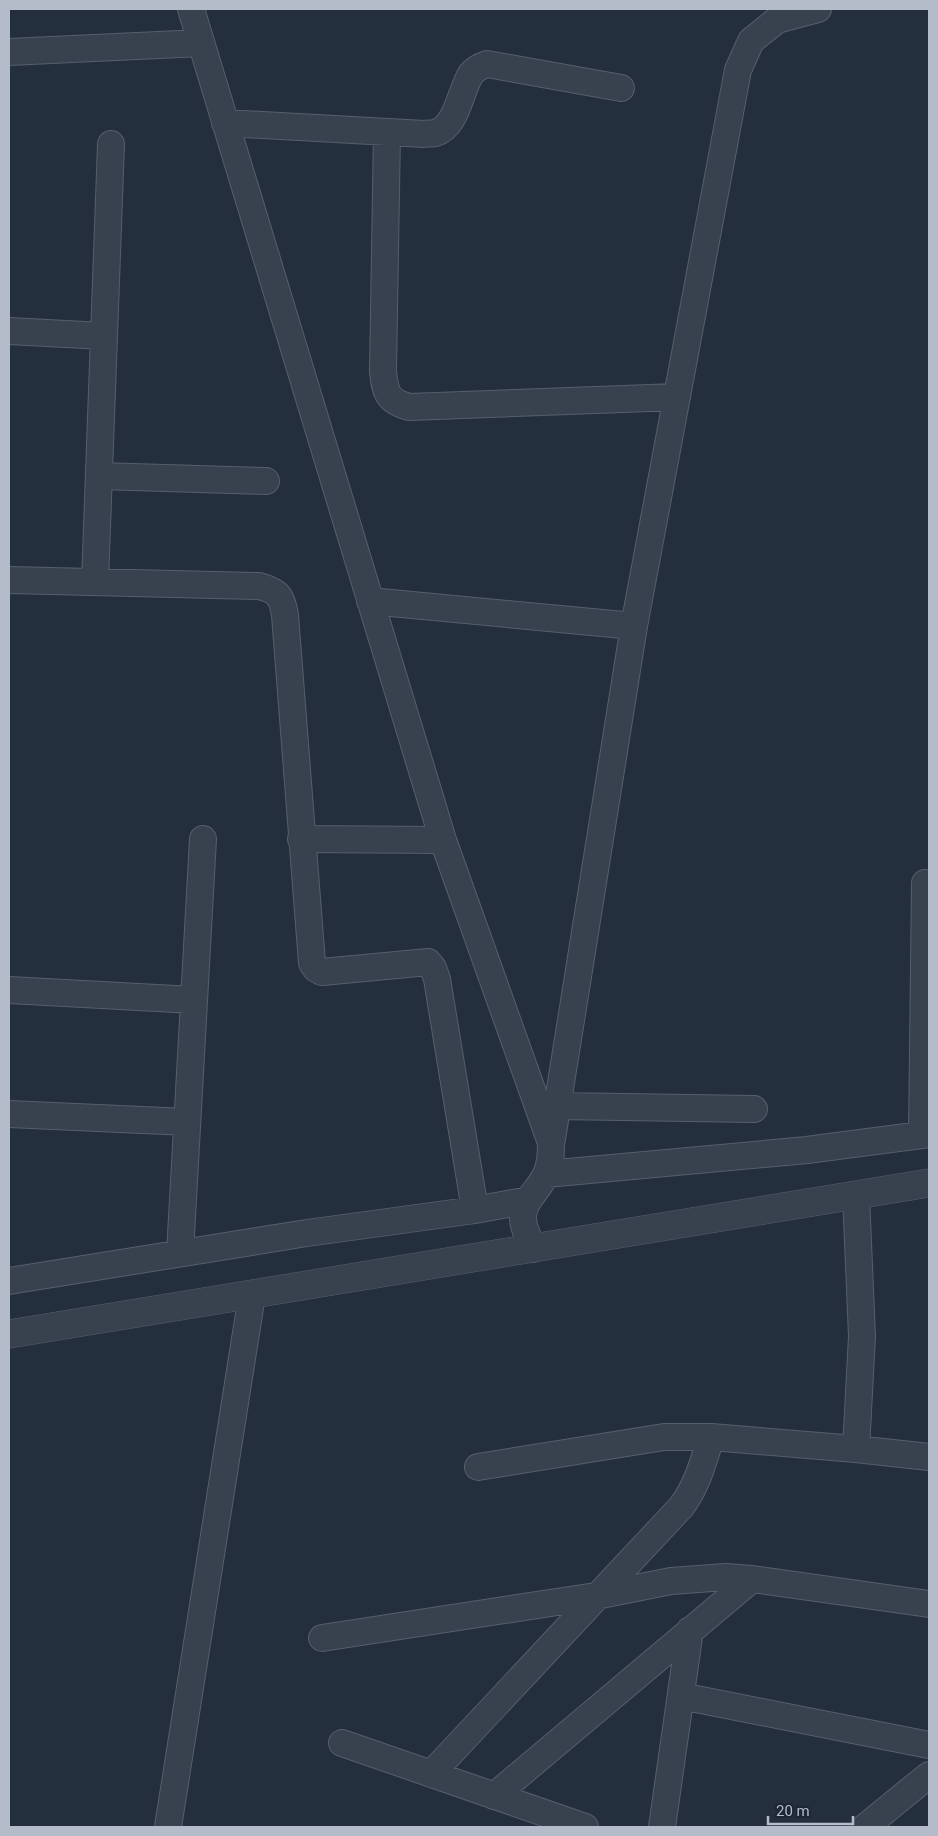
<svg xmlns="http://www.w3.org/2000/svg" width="938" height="1836" viewBox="0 0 938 1836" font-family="Roboto,sans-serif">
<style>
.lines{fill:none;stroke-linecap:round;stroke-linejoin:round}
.minor-casing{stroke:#565f6c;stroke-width:28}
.tertiary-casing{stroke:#565f6c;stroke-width:29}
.minor{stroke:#38414e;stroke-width:26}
.tertiary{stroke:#38414e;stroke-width:28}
</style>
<rect width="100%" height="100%" fill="#242f3e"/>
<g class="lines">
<defs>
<path id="minor" d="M 191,9 L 443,840 L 551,1143 C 551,1153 551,1164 546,1174 C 540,1189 522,1201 523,1219 C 523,1229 530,1240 533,1249
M 9,52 L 201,43
M 225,123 L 424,134 C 427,133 432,134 435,133 C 457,127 460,91 471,74 C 475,69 481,66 487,64 L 621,88
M 387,132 L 383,371 C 385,392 387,401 409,407 L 677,397
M 9,331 L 104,336
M 99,476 L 266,481
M 9,580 L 259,586 C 278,591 282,596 285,615 L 312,963 L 316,969 L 322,972 L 428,962 L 433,968 L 437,979 L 475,1210
M 95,582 L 111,144
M 370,601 L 634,626
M 301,839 L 443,840
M 9,990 L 194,1000
M 557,1106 L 754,1109
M 9,1114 L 187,1122
M 922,1135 L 925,883
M 552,1139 L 634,626 L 738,70 L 751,41 L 777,20 L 818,9
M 546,1174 L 807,1150 L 929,1134
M 856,1195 L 862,1336 L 856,1449
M 180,1253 L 203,839
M 9,1281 L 307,1233 L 475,1210 L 529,1200
M 478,1467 L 664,1437 L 711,1437 L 856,1449 L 929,1457
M 322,1638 L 596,1596 L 671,1581 L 726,1577 L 752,1579 L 929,1604
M 681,1696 L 929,1745
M 342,1743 L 585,1827
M 431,1774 L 681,1507 C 697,1486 703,1463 711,1437
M 494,1796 L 752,1579
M 168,1827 L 252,1295
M 662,1827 L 690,1630
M 865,1827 L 929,1775"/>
<path id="tertiary" d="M 9,1334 L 929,1183"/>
</defs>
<use href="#minor" class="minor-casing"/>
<use href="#tertiary" class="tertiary-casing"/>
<use href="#minor" class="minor"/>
<use href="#tertiary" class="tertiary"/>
</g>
<rect width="938" height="1836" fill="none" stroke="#b4bcc9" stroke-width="20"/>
<path d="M768 1816v8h85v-8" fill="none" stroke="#b4bcc9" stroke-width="2.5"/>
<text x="776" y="1816" font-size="15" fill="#b4bcc9" stroke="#1d2633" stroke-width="4" paint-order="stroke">20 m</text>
</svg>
